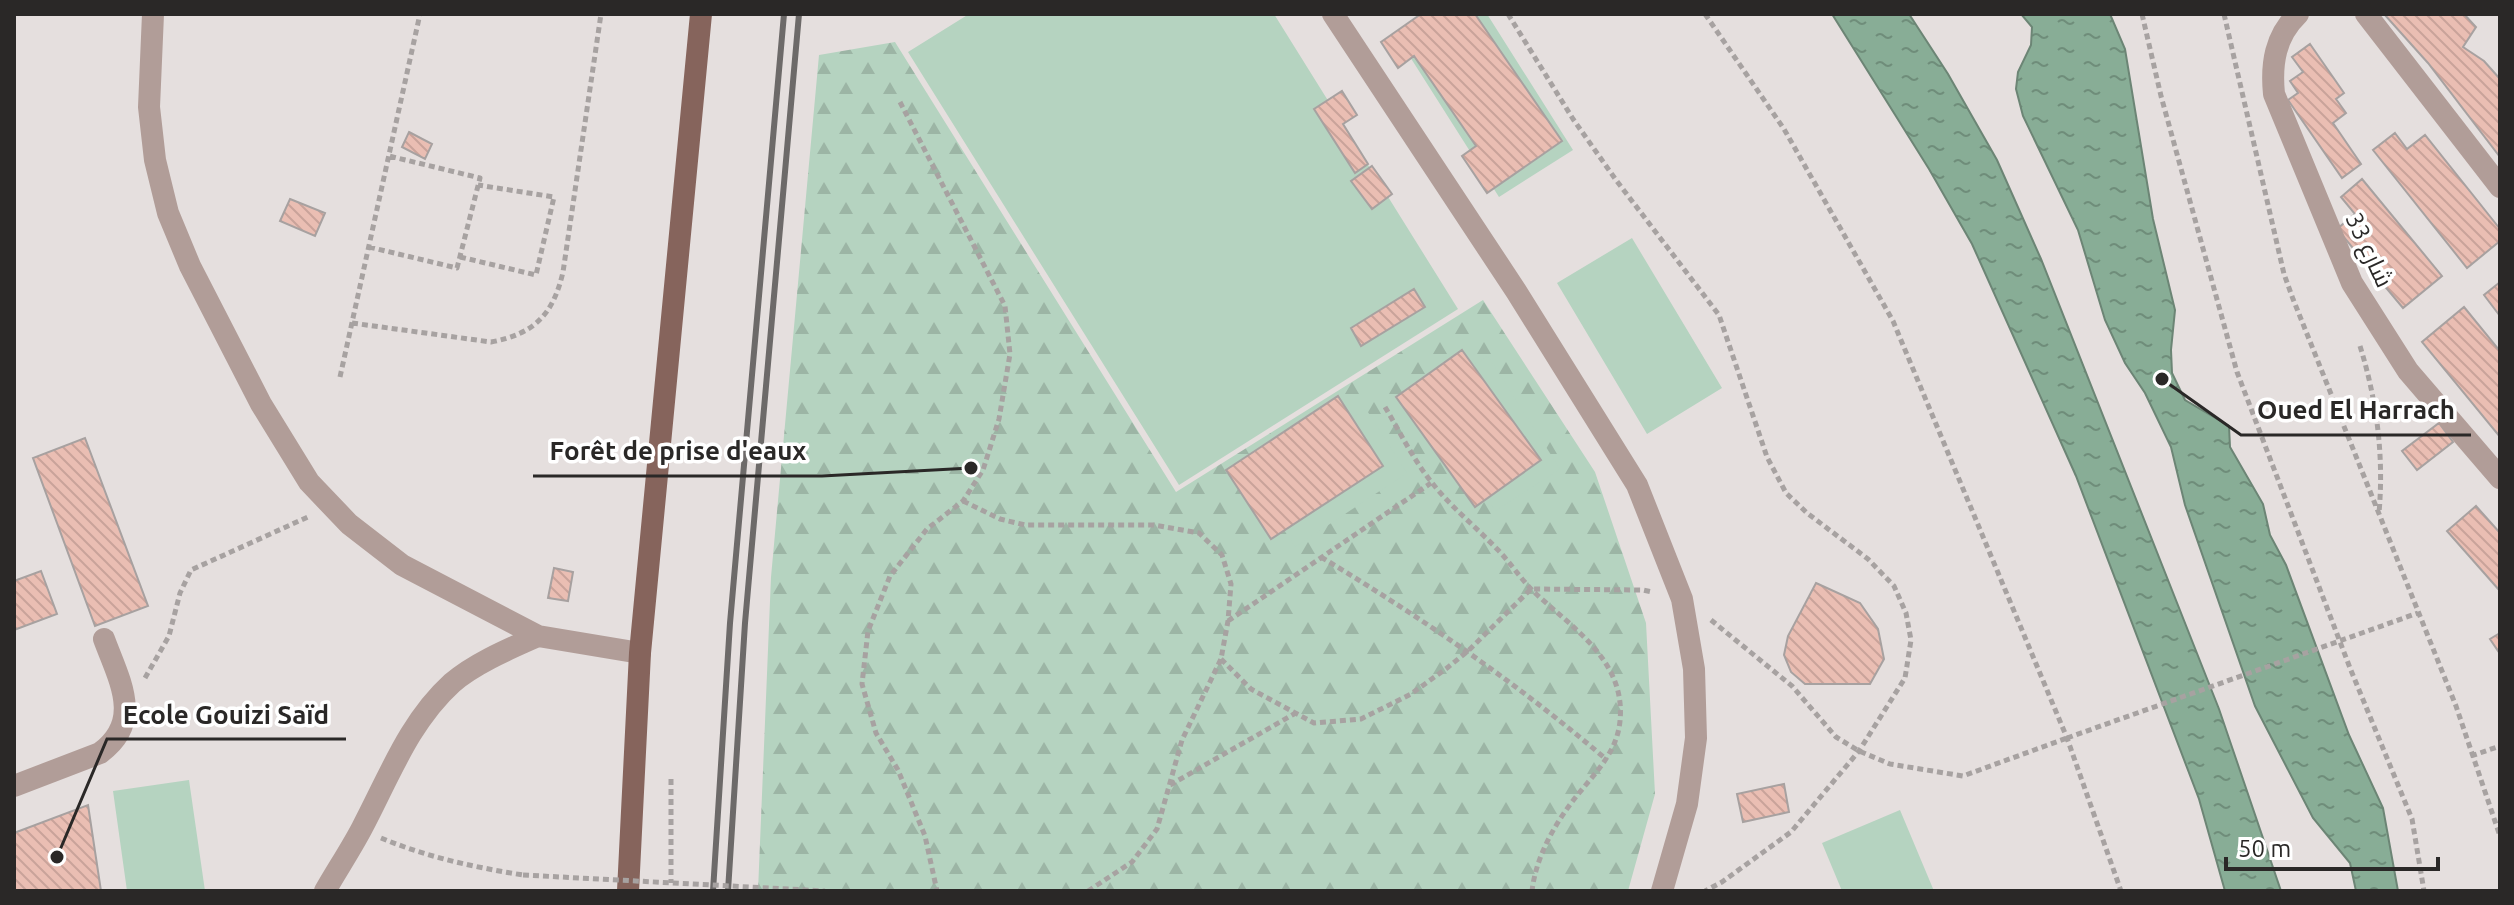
<svg xmlns="http://www.w3.org/2000/svg" width="2514" height="905" viewBox="0 0 2514 905" font-family="Ubuntu,Cairo,sans-serif">
<style>
.forest{fill:url(#forest-firs)}
.pitch{fill:#b5d3c0}
.water{fill:url(#water-ripples);stroke:#6c8575;stroke-width:2}
.building{fill:url(#building-back-hatch);stroke:#a7a1a0;stroke-width:2}
.lines{fill:none;stroke-linecap:round;stroke-linejoin:round}
.path{stroke:#a7a2a1;stroke-width:5;stroke-dasharray:6 4;stroke-linecap:butt}
.minor{stroke:#b19d98;stroke-width:22}
.primary{stroke:#86645c;stroke-width:22}
.rail{stroke:#6d6a69;stroke-width:6}
.path-bridge{stroke:#a7a2a1;stroke-width:5;stroke-dasharray:6 4;stroke-linecap:butt}
.labels{text-anchor:middle;stroke-width:7;stroke-linejoin:round;paint-order:stroke}
.street-label{font-size:24px;fill:#2a2827;stroke:#fff}
.leader{fill:none;stroke:#2a2827;stroke-width:3}
.callout-dot{fill:#2a2827;stroke:#fff;stroke-width:3}
.callout-label{font-size:26px;text-anchor:middle;font-weight:bold;fill:#2a2827;stroke:#fff;stroke-width:7;stroke-linejoin:round;paint-order:stroke}
</style>
<defs>
<pattern id="forest-firs" width="22" height="20" patternUnits="userSpaceOnUse" patternTransform="scale(2)"><rect width="22" height="20" fill="#b5d3c0"/><path d="M5 1l3.5 6h-7zM16 11l3.5 6h-7z" fill="#9cb5a5"/></pattern>
<pattern id="water-ripples" width="26" height="14" patternUnits="userSpaceOnUse" patternTransform="scale(2)"><rect width="26" height="14" fill="#88ad96"/><path d="M2 4q2-2 4 0t4 0M15 11q2-2 4 0t4 0" fill="none" stroke="#6f8d7a"/></pattern>
<pattern id="building-back-hatch" width="6" height="6" patternUnits="userSpaceOnUse" patternTransform="scale(2)"><rect width="6" height="6" fill="#eabeb3"/><path d="M-1 5l2 2M0 0l6 6M5-1l2 2" fill="none" stroke="#c9a39a"/></pattern>
</defs>
<rect width="100%" height="100%" fill="#e5dfde"/>
<path class="forest" d="M 895,42 L 1176,492 L 1483,300 L 1595,472 L 1646,623 L 1655,794 L 1628,891 L 758,891 L 771,577 L 819,55 Z"/>
<path class="pitch" d="M 969,14 L 1274,14 L 1458,309 L 1179,485 L 908,52 Z
M 1460,14 L 1487,14 L 1573,150 L 1499,197 L 1405,49 Z
M 1632,238 L 1722,388 L 1647,434 L 1557,283 Z
M 1488,356 L 1560,469 L 1495,511 L 1424,397 Z
M 1366,409 L 1407,473 L 1295,547 L 1253,482 Z
M 189,780 L 205,891 L 127,891 L 113,791 Z
M 1900,810 L 1934,891 L 1842,891 L 1822,843 Z"/>
<path class="water" d="M 1832,14 L 1909,14 L 1948,74 L 1997,160 L 2041,259 L 2219,709 L 2281,891 L 2225,891 L 2199,799 L 2076,476 L 1972,244 L 1929,169 Z
M 2021,14 L 2110,14 L 2125,49 L 2153,219 L 2175,310 L 2171,350 L 2172,373 L 2185,400 L 2229,426 L 2230,447 L 2263,504 L 2270,535 L 2286,565 L 2349,735 L 2383,808 L 2398,891 L 2356,891 L 2350,863 L 2313,818 L 2255,706 L 2185,505 L 2171,447 L 2145,393 L 2125,363 L 2105,320 L 2078,230 L 2023,116 L 2016,89 L 2018,72 L 2031,45 L 2032,27 Z"/>
<path class="building" d="M 1421,14 L 1475,14 L 1562,141 L 1487,193 L 1462,156 L 1476,146 L 1414,56 L 1398,68 L 1381,42 Z
M 2384,14 L 2464,14 L 2476,27 L 2463,47 L 2484,61 L 2500,79 L 2500,157 L 2428,63 Z
M 2310,44 L 2344,93 L 2336,99 L 2346,113 L 2333,123 L 2361,164 L 2342,178 L 2288,100 L 2298,93 L 2290,81 L 2303,72 L 2292,57 Z
M 1342,91 L 1357,115 L 1343,124 L 1368,164 L 1355,173 L 1314,109 Z
M 409,132 L 432,144 L 425,159 L 402,147 Z
M 2395,133 L 2407,149 L 2425,135 L 2500,229 L 2500,241 L 2467,268 L 2373,150 Z
M 1372,166 L 1392,194 L 1372,209 L 1351,181 Z
M 2362,179 L 2442,276 L 2403,308 L 2337,229 L 2355,214 L 2341,197 Z
M 290,199 L 325,213 L 315,236 L 280,221 Z
M 2500,282 L 2500,316 L 2484,295 Z
M 1414,289 L 1425,307 L 1361,346 L 1351,328 Z
M 2464,307 L 2500,351 L 2500,437 L 2422,342 Z
M 1462,350 L 1541,460 L 1475,507 L 1396,397 Z
M 1338,396 L 1383,466 L 1271,539 L 1226,470 Z
M 2439,423 L 2453,442 L 2417,470 L 2402,451 Z
M 85,438 L 148,606 L 95,626 L 33,458 Z
M 2476,506 L 2500,533 L 2500,591 L 2447,531 Z
M 554,568 L 573,572 L 568,601 L 548,598 Z
M 41,571 L 57,614 L 14,630 L 14,581 Z
M 1816,583 L 1860,603 L 1878,629 L 1884,659 L 1870,684 L 1805,684 L 1791,672 L 1784,655 L 1788,636 Z
M 2500,633 L 2500,654 L 2490,639 Z
M 1784,784 L 1789,812 L 1743,822 L 1737,794 Z
M 88,805 L 101,891 L 14,891 L 14,833 Z"/>
<g class="lines">
<path class="path" d="M 1508,14 L 1573,119 L 1616,180 L 1719,315 L 1767,457 L 1786,493 L 1807,513 L 1868,559 L 1894,586 L 1906,613 L 1911,640 L 1905,678 L 1859,751 L 1791,832 L 1722,882 L 1705,891
M 1705,14 L 1784,129 L 1893,321 L 2067,738 L 2121,891
M 2142,14 L 2161,96 L 2237,372 L 2350,668 L 2412,819 L 2424,891
M 2224,14 L 2284,274 L 2293,299 L 2456,706 L 2500,836
M 900,102 L 1005,306 L 1010,354 L 999,419 L 983,470 L 963,501 L 927,529 L 890,576 L 868,631 L 862,684 L 876,733 L 898,770 L 925,836 L 937,891
M 369,247 L 457,268 L 480,178 L 389,156
M 460,257 L 536,275 L 554,197 L 478,185
M 352,323 L 491,342 C 534,334 553,315 563,272 L 601,14
M 2360,346 C 2377,401 2384,456 2379,513
M 340,377 L 420,14
M 1385,407 C 1400,432 1414,461 1433,484 C 1452,508 1476,527 1497,549 C 1510,562 1520,578 1533,591 C 1572,628 1626,660 1620,721 C 1617,753 1594,774 1575,798 C 1554,825 1536,857 1532,891
M 963,501 L 1000,519 L 1025,525 L 1154,525 L 1199,533 L 1222,555 L 1231,584 L 1228,621 L 1221,659 L 1182,740 L 1157,829 L 1132,862 L 1088,891
M 1321,557 C 1422,618 1517,683 1607,760
M 1711,620 L 1792,686 L 1836,737 L 1859,751 L 1890,764 L 1963,776 L 2067,738
M 1228,621 L 1431,483
M 1221,659 L 1251,689 L 1314,723 L 1361,719 L 1411,694 L 1447,668 L 1468,651 L 1531,589 L 1643,590 L 1652,592
M 145,678 L 169,636 L 180,593 L 191,570 L 310,516
M 2471,756 L 2500,746
M 671,779 L 671,883
M 1170,785 L 1294,714
M 381,838 C 427,857 473,867 523,875"/>
<path class="minor" d="M 153,14 L 149,107 L 155,160 L 168,213 L 190,266 L 261,404 L 309,482 L 349,524 L 402,565 L 538,636 L 640,653
M 1333,14 L 1516,291 L 1637,485 L 1682,599 L 1694,669 L 1696,738 L 1687,804 L 1662,891
M 2298,14 C 2275,36 2271,64 2274,94 L 2352,283 L 2408,371 L 2500,478
M 2366,14 L 2500,187
M 14,786 L 100,753 C 144,721 119,680 104,639
M 325,891 C 337,870 351,849 362,828 C 389,777 409,722 452,683 C 475,663 511,648 538,636"/>
<path class="primary" d="M 628,891 L 640,653 L 701,14"/>
<path class="rail" d="M 713,891 L 730,623 L 784,14
M 728,891 L 745,623 L 799,14"/>
<path class="path-bridge" d="M 2067,738 L 2418,613
M 523,875 L 825,891"/>
</g>
<g class="labels">
<g class="street-label">
<text transform="translate(2369 250) rotate(65)" y="8">شارع 33</text>
</g>
</g>
<path class="leader" d="M2162 379L2241 435H2471M971 468L822 476H533M57 857L107 739H346"/>
<g class="callout-dot">
<circle cx="2162" cy="379" r="8"/>
<circle cx="971" cy="468" r="8"/>
<circle cx="57" cy="857" r="8"/>
</g>
<g class="callout-label">
<text x="2356" y="419">Oued El Harrach</text>
<text x="678" y="460">Forêt de prise d'eaux</text>
<text x="226" y="724">Ecole Gouizi Saïd</text>
</g>
<rect width="2514" height="905" fill="none" stroke="#2a2827" stroke-width="32"/>
<path d="M2226 857v12h212v-12" fill="none" stroke="#2a2827" stroke-width="4"/>
<text x="2238" y="857" font-size="24" fill="#2a2827" stroke="#ffffff" stroke-width="6" paint-order="stroke">50 m</text>
</svg>
